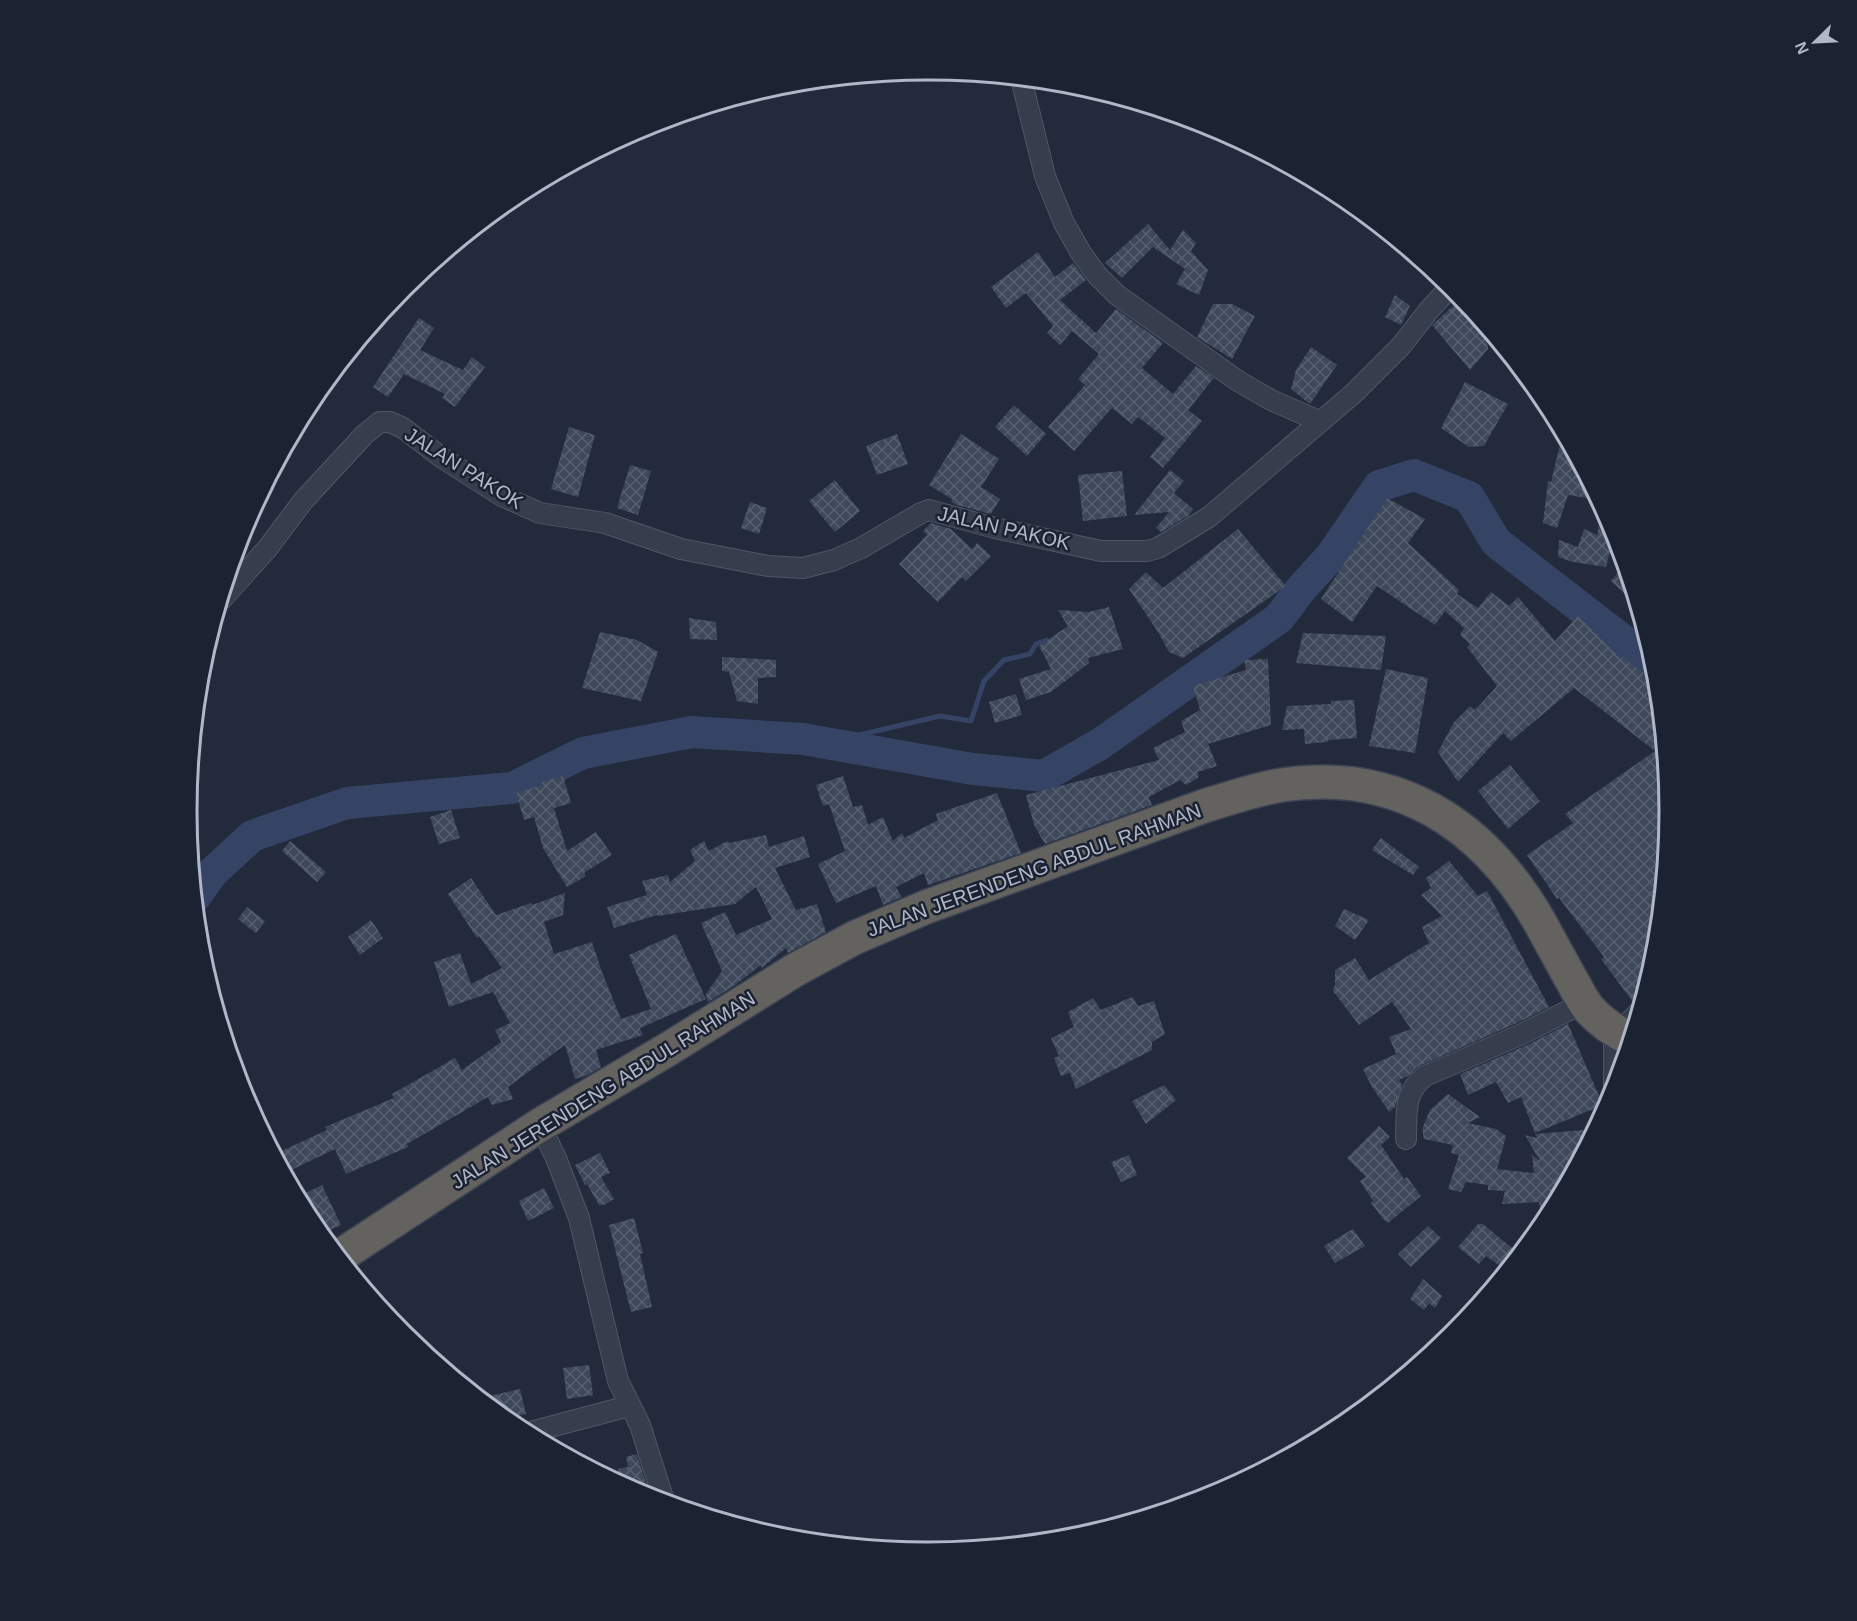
<svg xmlns="http://www.w3.org/2000/svg" width="1857" height="1621" viewBox="0 0 1857 1621" font-family="Arial,sans-serif">
<style>
.lines{fill:none;stroke-linecap:round;stroke-linejoin:round}
.stream{stroke:#354364;stroke-width:5}
.river{stroke:#354364;stroke-width:32}
.building{fill:url(#building-cross-hatch)}
.minor-casing{stroke:#515767;stroke-width:22}
.trunk-casing{stroke:#3e4454;stroke-width:36}
.minor{stroke:#363d4c;stroke-width:20}
.trunk{stroke:#63625f;stroke-width:33}
.labels{text-anchor:middle;stroke-width:5;stroke-linejoin:round;paint-order:stroke}
.street-label{font-size:20px;fill:#b1b7c8;stroke:#1b2231}
.rim{fill:none;stroke:#b1b7c8;stroke-width:3}
</style>
<defs>
<pattern id="building-cross-hatch" width="8" height="8" patternUnits="userSpaceOnUse" patternTransform="scale(1.5)"><rect width="8" height="8" fill="#3d485b"/><path d="M0 0l8 8M0 8l8-8" fill="none" stroke="#576071"/></pattern>
</defs>
<rect width="100%" height="100%" fill="#222a3c"/>
<g class="lines">
<path class="stream" d="M 825,743 L 940,716 L 971,721 L 984,681 L 1004,660 L 1030,654 L 1036,644 L 1047,640"/>
<path class="river" d="M 195,897 L 212,873 L 252,836 L 347,803 L 512,788 L 583,753 L 692,732 L 803,739 L 973,769 L 1044,776 L 1100,744 L 1279,618 L 1301,589 L 1331,556 L 1379,486 L 1414,475 L 1469,497 L 1496,542 L 1656,666"/>
</g>
<path class="building" d="M 1148,224 L 1170,250 L 1183,230 L 1196,243 L 1191,251 L 1208,270 L 1199,295 L 1176,284 L 1185,269 L 1153,247 L 1122,278 L 1105,263 Z
M 1038,252 L 1055,277 L 1073,263 L 1086,280 L 1060,300 L 1096,333 L 1116,309 L 1163,343 L 1142,368 L 1173,394 L 1196,366 L 1214,378 L 1188,410 L 1202,421 L 1163,468 L 1150,457 L 1165,438 L 1138,417 L 1132,424 L 1112,408 L 1074,451 L 1048,427 L 1085,385 L 1078,379 L 1099,354 L 1072,331 L 1060,345 L 1047,333 L 1053,326 L 1026,293 L 1006,308 L 991,287 Z
M 1395,295 L 1410,306 L 1401,325 L 1385,317 Z
M 1462,298 L 1492,334 L 1487,337 L 1488,349 L 1470,370 L 1432,325 Z
M 1213,304 L 1232,304 L 1255,316 L 1232,359 L 1197,337 Z
M 419,318 L 434,328 L 420,350 L 463,370 L 472,357 L 485,367 L 455,407 L 442,398 L 445,394 L 404,374 L 388,397 L 373,387 Z
M 1311,347 L 1337,365 L 1310,404 L 1291,389 L 1296,370 Z
M 1465,382 L 1508,404 L 1484,446 L 1469,447 L 1441,428 Z
M 1014,405 L 1046,434 L 1027,456 L 995,427 Z
M 569,427 L 595,435 L 578,497 L 551,489 Z
M 1563,432 L 1599,500 L 1568,495 L 1557,528 L 1543,523 L 1548,481 L 1551,482 Z
M 897,434 L 908,464 L 877,475 L 866,446 Z
M 961,434 L 999,459 L 981,487 L 1000,499 L 991,514 L 957,505 L 951,502 L 953,500 L 929,485 Z
M 630,465 L 651,471 L 638,515 L 617,508 Z
M 1170,470 L 1184,481 L 1174,493 L 1193,509 L 1188,516 L 1161,532 L 1156,528 L 1169,512 L 1134,515 Z
M 1122,471 L 1127,516 L 1083,521 L 1078,475 Z
M 835,480 L 860,511 L 835,532 L 809,501 Z
M 1387,498 L 1425,519 L 1408,543 L 1459,590 L 1457,594 L 1478,608 L 1491,592 L 1509,606 L 1518,597 L 1555,641 L 1578,616 L 1621,659 L 1623,657 L 1658,684 L 1670,811 L 1656,956 L 1643,997 L 1638,1001 L 1633,1002 L 1601,959 L 1604,957 L 1559,898 L 1557,899 L 1527,855 L 1573,823 L 1565,814 L 1655,751 L 1574,688 L 1511,741 L 1503,733 L 1458,782 L 1438,752 L 1454,722 L 1470,706 L 1475,710 L 1497,686 L 1467,647 L 1470,644 L 1460,635 L 1464,628 L 1445,611 L 1435,625 L 1377,586 L 1352,622 L 1321,599 Z
M 750,502 L 767,508 L 759,534 L 741,528 Z
M 1603,507 L 1615,532 L 1606,567 L 1573,562 L 1558,557 L 1559,540 L 1578,547 L 1584,529 L 1597,535 Z
M 931,523 L 951,529 L 972,549 L 977,543 L 991,556 L 966,581 L 962,577 L 938,602 L 899,564 L 927,535 L 923,531 Z
M 1238,529 L 1286,586 L 1183,658 L 1169,652 L 1158,632 L 1129,589 L 1146,572 L 1163,588 Z
M 1625,564 L 1638,606 L 1611,581 Z
M 1109,607 L 1123,649 L 1088,658 L 1089,663 L 1051,692 L 1026,700 L 1019,679 L 1051,669 L 1039,646 L 1068,626 L 1058,610 L 1089,612 Z
M 689,618 L 716,622 L 717,640 L 690,639 Z
M 600,632 L 637,640 L 658,652 L 641,701 L 582,688 Z
M 1303,633 L 1386,636 L 1381,670 L 1296,663 Z
M 722,657 L 776,660 L 776,677 L 758,678 L 758,704 L 737,701 L 729,672 L 722,671 Z
M 1268,659 L 1271,725 L 1208,744 L 1217,766 L 1198,772 L 1198,778 L 1186,785 L 1180,780 L 1149,797 L 1152,805 L 1045,844 L 1034,825 L 1026,795 L 1159,760 L 1153,748 L 1185,732 L 1181,721 L 1200,710 L 1193,686 L 1246,670 L 1244,660 Z
M 1386,669 L 1428,678 L 1415,753 L 1369,746 Z
M 1016,694 L 1022,715 L 995,723 L 989,702 Z
M 1354,700 L 1357,738 L 1328,740 L 1328,742 L 1305,744 L 1304,729 L 1282,730 L 1287,706 L 1331,704 L 1331,701 Z
M 1510,765 L 1540,801 L 1508,829 L 1478,791 Z
M 563,776 L 571,803 L 554,808 L 567,851 L 596,832 L 612,855 L 584,873 L 586,876 L 567,887 L 543,848 L 534,817 L 524,820 L 516,793 L 542,785 L 542,782 Z
M 843,776 L 853,807 L 862,805 L 868,825 L 883,817 L 893,841 L 902,833 L 904,838 L 938,820 L 936,814 L 997,793 L 1021,853 L 928,885 L 924,873 L 896,887 L 902,897 L 883,905 L 876,886 L 836,903 L 818,864 L 845,851 L 829,804 L 823,806 L 816,785 Z
M 451,810 L 460,838 L 439,844 L 430,817 Z
M 766,835 L 769,847 L 804,836 L 810,857 L 775,868 L 796,910 L 817,904 L 826,932 L 788,953 L 786,948 L 762,968 L 761,965 L 735,985 L 708,1002 L 706,994 L 722,971 L 701,923 L 725,912 L 736,935 L 772,919 L 756,887 L 735,904 L 658,916 L 657,915 L 614,928 L 607,907 L 647,895 L 642,881 L 668,875 L 670,882 L 695,861 L 690,850 L 704,841 L 709,851 L 727,841 L 729,843 Z
M 1381,838 L 1419,867 L 1413,875 L 1372,850 Z
M 290,841 L 326,872 L 317,882 L 282,851 Z
M 1449,861 L 1478,896 L 1487,891 L 1549,1007 L 1517,1023 L 1417,1067 L 1408,1076 L 1399,1080 L 1402,1085 L 1395,1107 L 1389,1112 L 1372,1087 L 1363,1069 L 1396,1054 L 1389,1037 L 1411,1029 L 1392,1002 L 1359,1025 L 1333,991 L 1335,985 L 1335,970 L 1355,958 L 1369,980 L 1429,943 L 1422,927 L 1442,916 L 1421,895 L 1431,888 L 1426,878 Z
M 471,878 L 496,915 L 531,903 L 532,905 L 565,893 L 563,915 L 544,922 L 554,954 L 592,942 L 602,972 L 621,1019 L 651,1009 L 629,955 L 676,934 L 706,999 L 640,1028 L 643,1035 L 596,1050 L 601,1067 L 588,1075 L 575,1079 L 565,1045 L 508,1087 L 513,1099 L 492,1105 L 488,1097 L 407,1144 L 408,1147 L 346,1174 L 335,1149 L 285,1173 L 275,1154 L 327,1130 L 325,1127 L 394,1098 L 392,1094 L 455,1058 L 462,1070 L 501,1042 L 495,1030 L 510,1023 L 493,992 L 449,1007 L 434,962 L 460,953 L 471,984 L 502,968 L 479,936 L 477,938 L 448,894 Z
M 247,907 L 265,921 L 256,933 L 238,919 Z
M 1344,909 L 1369,920 L 1355,940 L 1335,926 Z
M 371,920 L 383,938 L 360,955 L 348,937 Z
M 1132,997 L 1138,1006 L 1154,1001 L 1165,1034 L 1152,1042 L 1152,1050 L 1076,1089 L 1070,1073 L 1061,1076 L 1054,1058 L 1059,1056 L 1051,1038 L 1074,1027 L 1068,1012 L 1093,998 L 1101,1010 Z
M 1568,1024 L 1603,1105 L 1535,1133 L 1521,1097 L 1508,1103 L 1496,1082 L 1468,1095 L 1460,1074 L 1527,1045 Z
M 1164,1085 L 1176,1100 L 1146,1124 L 1132,1101 Z
M 1448,1094 L 1480,1117 L 1468,1123 L 1496,1129 L 1506,1136 L 1497,1169 L 1534,1173 L 1532,1155 L 1540,1161 L 1525,1135 L 1537,1138 L 1535,1134 L 1595,1129 L 1543,1225 L 1539,1202 L 1502,1204 L 1505,1191 L 1488,1190 L 1488,1185 L 1466,1182 L 1461,1192 L 1448,1189 L 1459,1155 L 1451,1153 L 1453,1145 L 1424,1139 L 1422,1129 L 1430,1110 Z
M 1379,1126 L 1390,1137 L 1381,1145 L 1404,1179 L 1407,1177 L 1421,1196 L 1388,1223 L 1383,1219 L 1371,1203 L 1373,1201 L 1360,1181 L 1366,1177 L 1347,1158 Z
M 600,1153 L 610,1173 L 601,1177 L 614,1199 L 604,1205 L 599,1205 L 587,1184 L 585,1185 L 575,1165 Z
M 1129,1155 L 1137,1175 L 1121,1182 L 1111,1162 Z
M 322,1185 L 341,1225 L 322,1234 L 312,1222 L 298,1197 Z
M 544,1188 L 554,1208 L 528,1221 L 519,1201 Z
M 634,1218 L 643,1253 L 640,1254 L 652,1307 L 631,1312 L 609,1225 Z
M 1478,1224 L 1483,1224 L 1519,1254 L 1506,1270 L 1486,1256 L 1479,1264 L 1458,1247 Z
M 1428,1226 L 1441,1238 L 1411,1267 L 1398,1254 Z
M 1353,1229 L 1365,1246 L 1335,1263 L 1324,1246 Z
M 1423,1279 L 1442,1296 L 1435,1308 L 1429,1303 L 1424,1310 L 1410,1299 Z
M 589,1365 L 593,1395 L 567,1399 L 563,1368 Z
M 520,1389 L 526,1414 L 506,1418 L 481,1398 Z
M 637,1454 L 650,1497 L 621,1483 L 618,1469 L 628,1467 L 626,1457 Z"/>
<g class="lines">
<defs>
<path id="minor" d="M 1021,78 L 1045,176 L 1064,223 L 1081,253 L 1097,275 L 1117,295 L 1238,381 L 1271,400 L 1319,421
M 221,600 L 267,549 L 303,501 L 365,434 L 380,422 L 390,422 L 403,428 L 441,457 L 502,496 L 540,513 L 605,523 L 681,549 L 768,566 L 803,568 L 834,560 L 861,548 L 921,513 L 929,510 L 995,528 L 1101,551 L 1147,551 L 1158,548 L 1209,517 L 1354,393 L 1401,346 L 1429,310 L 1452,285
M 1614,1029 L 1614,1093
M 1618,1033 L 1638,1013
M 540,1125 L 556,1158 L 579,1218 L 618,1381 L 640,1425 L 664,1501
M 1406,1139 C 1407,1113 1403,1093 1425,1076 L 1522,1034 L 1585,1002
M 527,1433 L 629,1406"/>
<path id="trunk" d="M 340,1256 L 540,1125 L 670,1048 L 795,970 L 854,938 L 926,907 L 1207,805 C 1231,798 1256,789 1282,785 C 1396,768 1482,823 1538,919 C 1549,939 1560,959 1571,979 C 1577,989 1582,1001 1590,1010 C 1601,1022 1616,1032 1630,1039"/>
</defs>
<use href="#minor" class="minor-casing"/>
<use href="#trunk" class="trunk-casing"/>
<use href="#minor" class="minor"/>
<use href="#trunk" class="trunk"/>
</g>
<g class="labels">
<g class="street-label">
<text transform="translate(464 468) rotate(32)" y="7">JALAN PAKOK</text>
<text transform="translate(1004 528) rotate(13)" y="7">JALAN PAKOK</text>
<text transform="translate(1034 870) rotate(-20)" y="7">JALAN JERENDENG ABDUL RAHMAN</text>
<text transform="translate(603 1090) rotate(-32)" y="7">JALAN JERENDENG ABDUL RAHMAN</text>
</g>
</g>
<path d="M0 0H1857V1621H0ZM197 811a731 731 0 1 1 1462 0a731 731 0 1 1-1462 0Z" fill="#1b2231" fill-rule="evenodd"/>
<path class="rim" d="M197 811a731 731 0 1 1 1462 0a731 731 0 1 1-1462 0Z"/>
<g transform="translate(1815 42) rotate(246)" stroke="#1b2231" stroke-width="4.5" paint-order="stroke">
<path d="M0-4.5L10 22L0 15L-10 22Z" fill="#b1b7c8"/>
<text y="-9" font-size="16" font-weight="bold" text-anchor="middle" fill="#b1b7c8">N</text>
</g>
</svg>
